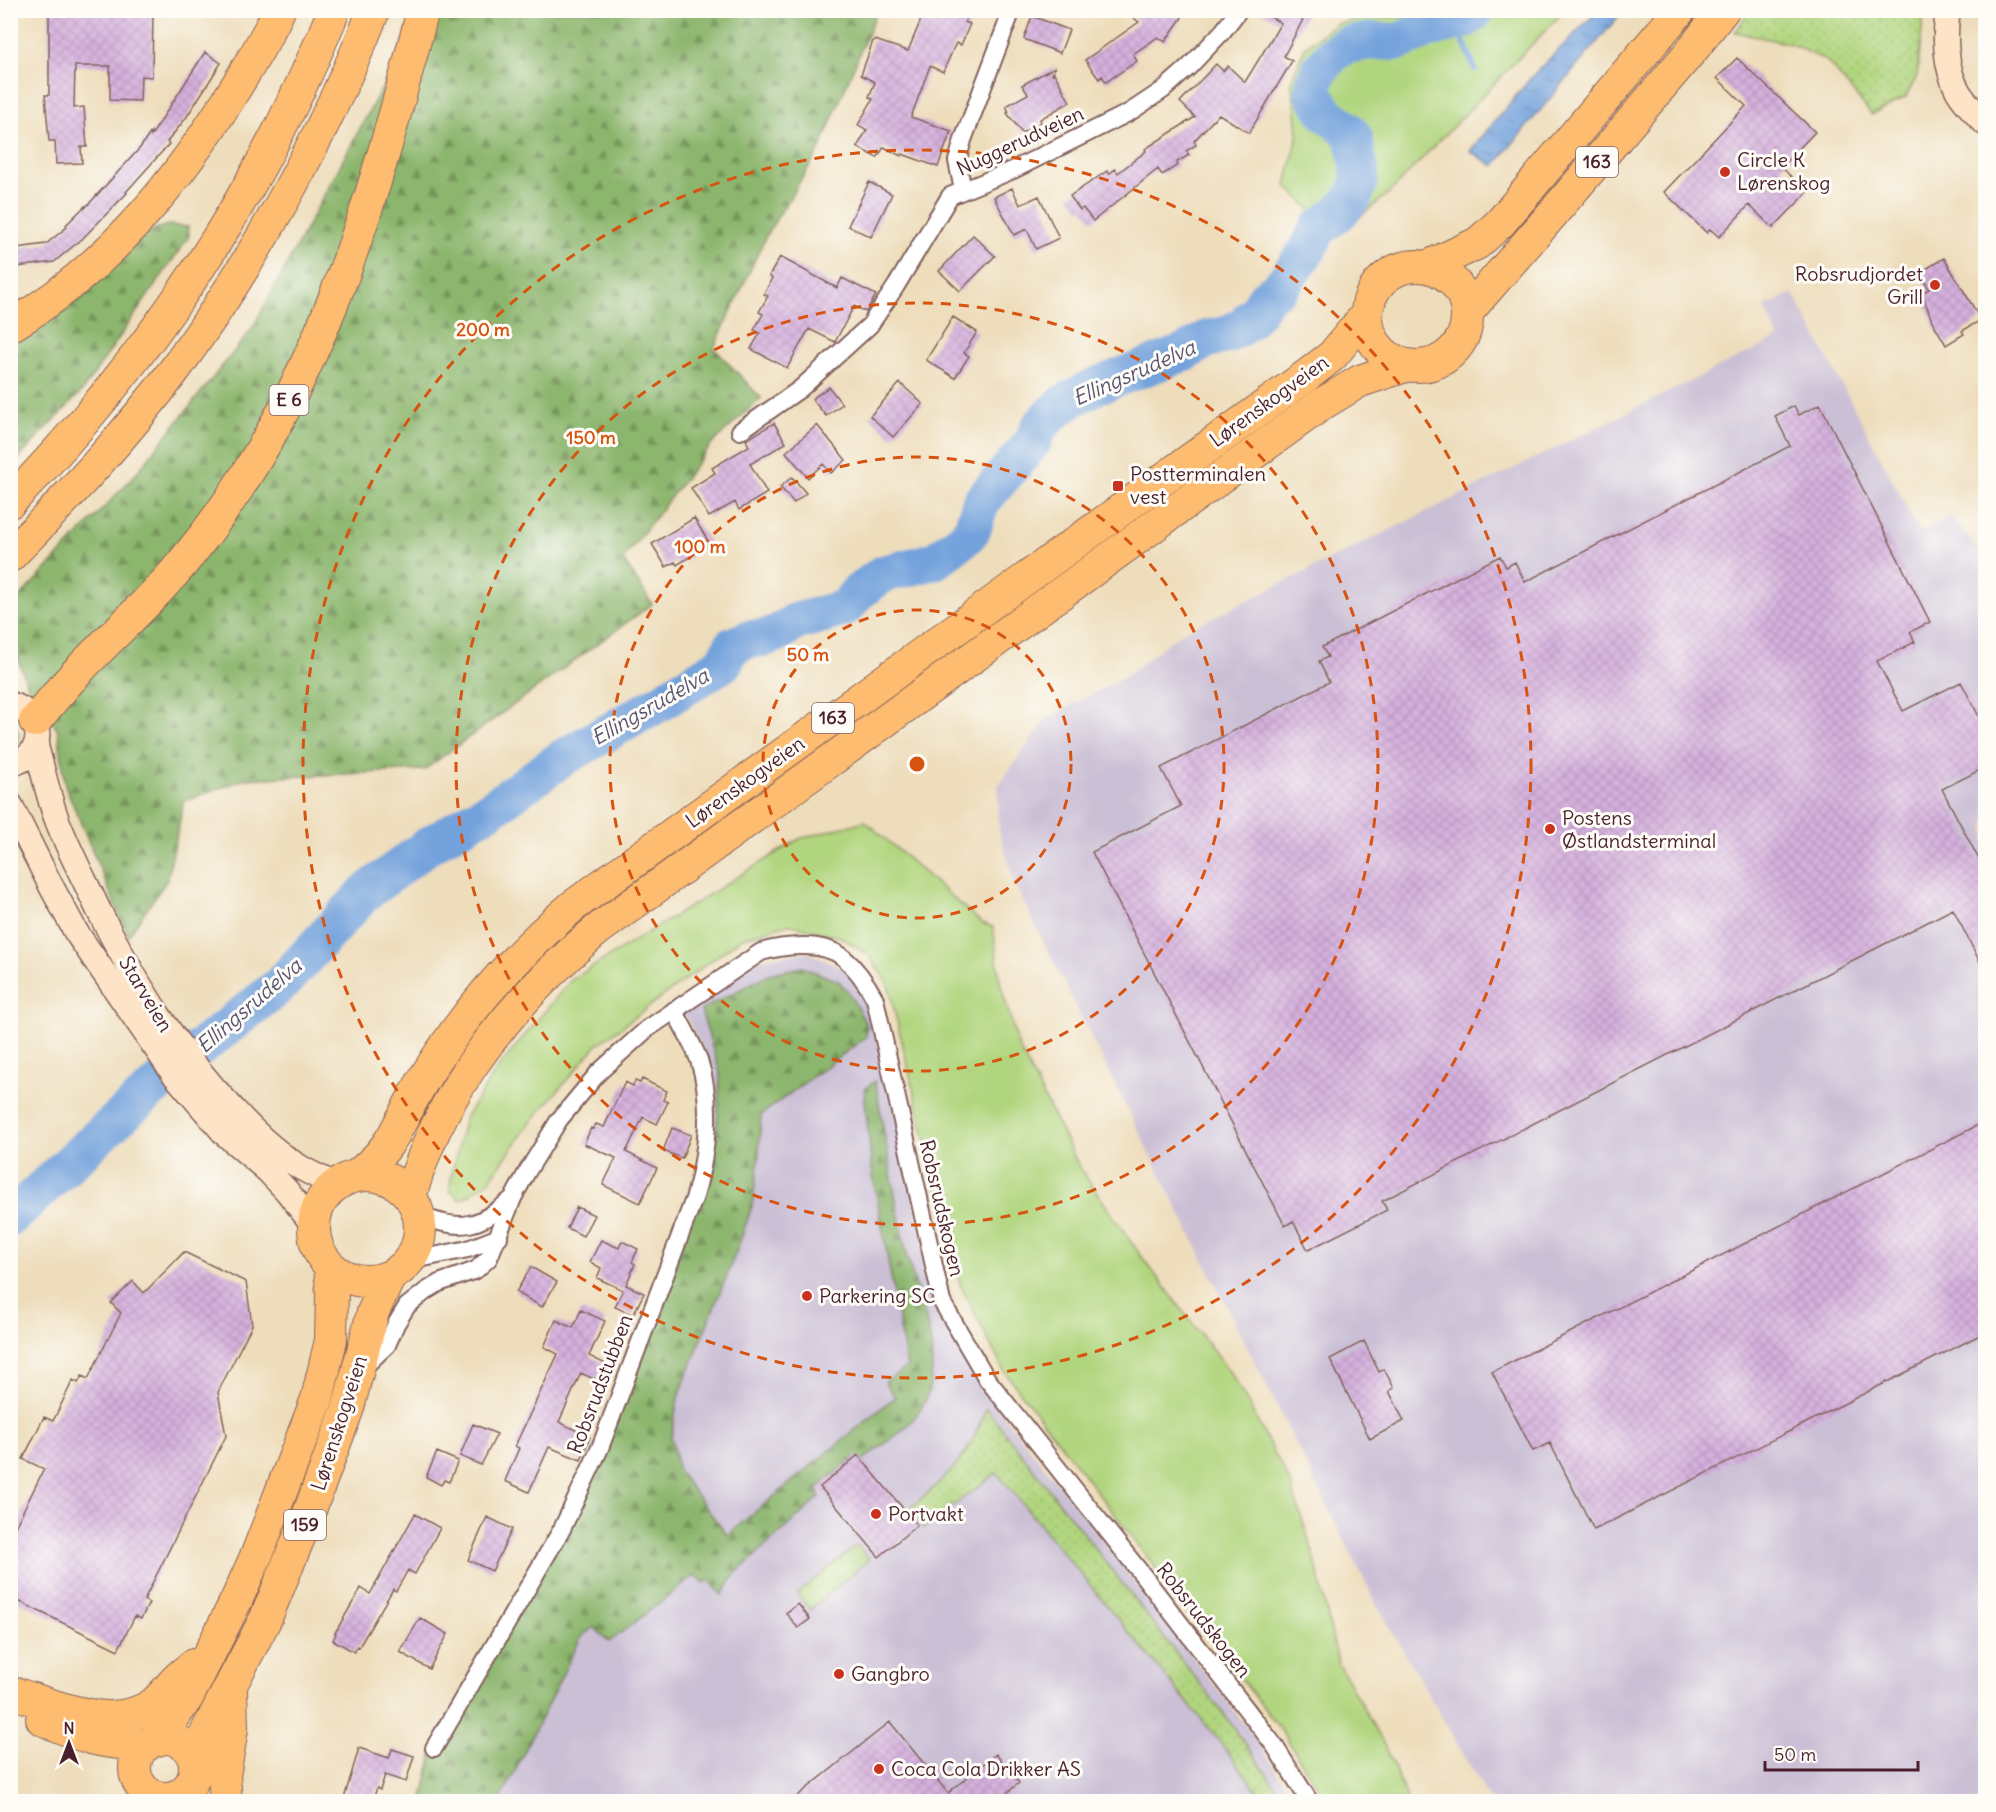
<svg xmlns="http://www.w3.org/2000/svg" width="1996" height="1812" viewBox="0 0 1996 1812" font-family="Delius,sans-serif">
<style>
.industrial{fill:#cbbfd5}
.grass{fill:#b1d57e;stroke:#7e7a54;stroke-width:1.5}
.forest{fill:url(#forest-firs);stroke:#6b6a4c;stroke-width:1.5}
.park{fill:url(#park-dots);stroke:#7e7a54;stroke-width:1.5}
.water{fill:url(#water-ripples);stroke:#5e6084;stroke-width:1.5}
.lines{fill:none;stroke-linecap:round;stroke-linejoin:round}
.stream{stroke:#73a2dc;stroke-width:6}
.river{stroke:#73a2dc;stroke-width:38}
.building{fill:url(#building-cross-hatch)}
.street-casing{stroke:#83625d;stroke-width:20}
.secondary-casing{stroke:#83625d;stroke-width:27}
.highway-casing{stroke:#83625d;stroke-width:34}
.street{stroke:#fff;stroke-width:16}
.secondary{stroke:#fee4c6;stroke-width:24}
.highway{stroke:#fdbc70;stroke-width:32}
.ring{fill:none;stroke:#d8530f;stroke-width:3;stroke-dasharray:10 8}
.poi-dot{fill:#c8321e;stroke:#fdfcf7;stroke-width:2}
.labels{text-anchor:middle;stroke-width:6;stroke-linejoin:round;paint-order:stroke}
.shield{fill:#fdfcf7;stroke:#806168;stroke-width:1.5}
.shield-label{font-size:18px;font-weight:bold;fill:#4a1f2b}
.street-label{font-size:20px;fill:#4a1f2b;stroke:#fdfcf7}
.poi-label{font-size:20px;fill:#4a1f2b;stroke:#fdfcf7;text-anchor:start}
.water-label{font-size:21px;font-style:italic;fill:#5a5372;stroke:#fdfcf7}
.centre{fill:#d8530f;stroke:#fdfcf7;stroke-width:3}
.ring-label{font-size:18px;text-anchor:middle;font-weight:bold;fill:#d8530f;stroke:#fdfcf7;stroke-width:6;stroke-linejoin:round;paint-order:stroke}
</style>
<defs>
<pattern id="forest-firs" width="22" height="20" patternUnits="userSpaceOnUse" patternTransform="scale(1.5)"><rect width="22" height="20" fill="#8cb66d"/><path d="M5 1l3.5 6h-7zM16 11l3.5 6h-7z" fill="#74935a"/></pattern>
<pattern id="park-dots" width="8" height="8" patternUnits="userSpaceOnUse" patternTransform="scale(1.5)"><rect width="8" height="8" fill="#b1d57e"/><path d="M2 2h.1M6 6h.1" fill="none" stroke="#9ab66d" stroke-width="1.8" stroke-linecap="round"/></pattern>
<pattern id="water-ripples" width="26" height="14" patternUnits="userSpaceOnUse" patternTransform="scale(1.5)"><rect width="26" height="14" fill="#73a2dc"/><path d="M2 4q2-2 4 0t4 0M15 11q2-2 4 0t4 0" fill="none" stroke="#6083b3"/></pattern>
<pattern id="building-cross-hatch" width="8" height="8" patternUnits="userSpaceOnUse" patternTransform="scale(1.5)"><rect width="8" height="8" fill="#d5b0dd"/><path d="M0 0l8 8M0 8l8-8" fill="none" stroke="#b897be"/></pattern>
</defs>
<rect width="100%" height="100%" fill="#fdfcf7"/>
<filter id="ink" filterUnits="userSpaceOnUse"><feTurbulence type="fractalNoise" baseFrequency=".0167" numOctaves="2"/><feDisplacementMap in="SourceGraphic" scale="12" xChannelSelector="R" yChannelSelector="G"/><feConvolveMatrix kernelMatrix="1 2 1 2 8 2 1 2 1" color-interpolation-filters="sRGB"/></filter>
<filter id="wash" filterUnits="userSpaceOnUse"><feTurbulence type="fractalNoise" baseFrequency=".008" numOctaves="4" result="noise"/><feDisplacementMap in="SourceGraphic" scale="24" xChannelSelector="R" yChannelSelector="G"/><feGaussianBlur stdDeviation="1.35" result="paint"/><feColorMatrix in="noise" values="0 0 0 0 0 0 0 0 0 0 0 0 0 0 0 0 0 1.4 0 .05"/><feComposite in="paint" operator="in"/></filter>
<g filter="url(#wash)">
<rect width="100%" height="100%" fill="#edb"/>
<path class="industrial" d="M 1793,293 L 1920,532 L 1951,516 L 1985,559 L 1985,1801 L 1490,1801 L 1376,1603 L 1016,887 L 999,831 L 998,786 L 1047,718 L 1125,677 L 1181,633 L 1778,338 L 1764,307 Z
M 807,952 L 843,968 L 863,996 L 878,1025 L 936,1305 L 982,1389 L 1082,1514 L 1253,1735 L 1296,1801 L 429,1802 L 473,1694 L 594,1446 L 714,1135 L 715,1072 L 681,1008 L 760,959 Z"/>
<path class="grass" d="M 1433,11 L 1564,11 L 1391,191 L 1338,236 L 1286,186 L 1298,134 L 1296,110 L 1291,81 L 1305,47 L 1336,24 L 1365,18 L 1429,16 Z
M 11,724 C 22,730 22,742 11,747 Z
M 865,821 L 982,923 L 993,927 L 1000,982 L 1019,1048 L 1080,1168 L 1136,1249 L 1234,1378 L 1290,1482 L 1315,1559 L 1338,1663 L 1386,1748 L 1408,1801 L 1326,1801 L 1283,1733 L 1004,1371 L 960,1284 L 888,984 L 869,955 L 840,937 L 788,924 L 742,938 L 597,1045 L 530,1123 L 489,1181 L 461,1200 L 450,1191 L 451,1177 L 465,1118 L 497,1069 L 571,980 L 799,839 Z"/>
<path class="forest" d="M 416,11 L 877,11 L 819,151 L 767,234 L 714,348 L 761,398 L 711,445 L 623,559 L 652,604 L 424,770 L 245,779 L 184,801 L 167,880 L 128,936 L 65,785 L 58,730 L 27,685 L 11,639 L 11,606 L 134,476 L 252,329 L 391,71 Z
M 168,225 L 188,227 L 189,236 L 83,390 L 11,466 L 11,338 L 152,230 Z
M 802,967 L 838,981 L 847,990 L 867,1025 L 866,1037 L 761,1115 L 758,1166 L 752,1206 L 738,1247 L 678,1398 L 671,1437 L 678,1471 L 727,1535 L 895,1397 L 885,1382 L 907,1367 L 872,1170 L 864,1090 L 875,1081 C 885,1135 893,1189 904,1243 C 914,1293 943,1341 928,1393 C 919,1425 883,1444 859,1463 L 854,1458 L 817,1489 L 820,1497 L 736,1573 L 722,1595 L 709,1580 L 704,1583 L 696,1575 L 609,1642 L 594,1627 L 581,1637 L 500,1801 L 422,1802 L 434,1748 L 466,1696 L 598,1444 L 716,1143 L 720,1073 L 701,1010 L 769,974 Z"/>
<path class="park" d="M 1749,11 L 1924,11 L 1917,76 L 1906,97 L 1872,115 L 1827,61 L 1791,44 L 1735,32 Z
M 986,1408 L 1229,1721 L 1286,1801 L 1265,1801 L 1221,1743 L 997,1473 L 923,1528 L 908,1510 C 948,1476 969,1460 986,1408 Z
M 857,1545 L 869,1559 L 810,1610 L 797,1594 Z"/>
<path class="water" d="M 1598,11 L 1623,11 L 1494,166 L 1470,151 L 1534,74 Z"/>
<g class="lines">
<path class="stream" d="M 1455,22 L 1475,69"/>
<path class="river" d="M 10,1218 L 100,1135 L 190,1056 L 279,986 L 365,893 L 429,845 L 491,809 L 564,757 L 658,704 L 724,663 L 732,646 L 750,639 L 765,638 L 778,633 L 795,622 L 842,609 L 848,605 L 857,593 L 883,574 L 935,561 L 965,538 L 972,530 L 981,502 L 1032,443 L 1039,428 L 1049,417 L 1066,402 L 1096,386 L 1186,352 L 1207,339 L 1227,335 L 1245,324 L 1258,310 L 1266,297 L 1279,288 L 1285,281 L 1308,249 L 1318,229 L 1339,213 L 1354,196 L 1359,183 L 1360,172 L 1354,138 L 1351,133 L 1327,114 L 1313,93 L 1314,84 L 1319,71 L 1333,54 L 1346,45 L 1373,41 L 1398,42 L 1426,30 L 1466,19 L 1473,14 L 1475,10"/>
</g>
<g id="blocks">
<path class="building" d="M 49,10 L 153,13 L 152,77 L 141,76 L 140,101 L 110,100 L 110,66 L 75,66 L 74,108 L 84,107 L 87,147 L 81,147 L 82,163 L 56,164 L 55,141 L 49,141 L 45,95 L 49,95 Z
M 925,10 L 971,10 L 965,22 L 970,24 L 961,45 L 956,43 L 943,72 L 930,66 L 911,117 L 951,131 L 938,167 L 902,154 L 901,156 L 884,147 L 877,158 L 857,147 L 867,130 L 858,125 L 873,99 L 869,97 L 875,82 L 861,75 L 873,41 L 875,40 L 908,51 Z
M 1123,10 L 1187,10 L 1165,42 L 1158,37 L 1133,54 L 1137,61 L 1106,82 L 1102,76 L 1099,79 L 1085,60 L 1139,22 Z
M 1258,10 L 1308,10 L 1284,56 L 1292,61 L 1249,133 L 1219,114 L 1194,141 L 1196,145 L 1186,151 L 1189,155 L 1177,162 L 1178,165 L 1162,175 L 1158,169 L 1093,221 L 1083,208 L 1080,210 L 1070,196 L 1107,171 L 1109,174 L 1115,169 L 1118,173 L 1146,151 L 1145,149 L 1195,117 L 1180,102 L 1216,64 L 1223,71 L 1228,66 L 1245,82 L 1281,23 Z
M 1032,16 L 1069,30 L 1060,53 L 1024,39 Z
M 205,52 L 221,63 L 186,118 L 167,142 L 169,144 L 126,192 L 127,193 L 83,238 L 54,262 L 10,268 L 10,249 L 46,244 L 67,227 L 66,225 L 85,206 L 85,208 L 140,148 L 151,132 L 151,136 Z
M 1737,58 L 1815,132 L 1781,167 L 1808,192 L 1773,228 L 1749,205 L 1719,237 L 1710,229 L 1707,233 L 1664,192 L 1746,106 L 1717,78 Z
M 1055,67 L 1052,75 L 1054,73 L 1070,102 L 1040,119 L 1041,122 L 1022,133 L 1007,113 L 1009,112 L 1006,106 L 1028,94 L 1022,85 Z
M 869,182 L 892,194 L 871,237 L 848,226 Z
M 1012,188 L 1020,205 L 1039,196 L 1059,238 L 1036,249 L 1027,229 L 1014,235 L 994,197 Z
M 973,235 L 995,256 L 960,291 L 939,271 Z
M 780,257 L 837,288 L 842,278 L 876,295 L 866,312 L 854,306 L 835,342 L 809,329 L 787,368 L 751,349 L 760,333 L 754,330 L 763,314 L 759,312 L 768,296 L 764,294 L 772,278 L 769,276 Z
M 1944,258 L 1981,320 L 1962,331 L 1964,334 L 1946,345 L 1932,321 L 1922,293 L 1929,289 L 1919,273 Z
M 953,317 L 977,332 L 964,353 L 969,356 L 955,378 L 926,360 Z
M 900,383 L 923,404 L 893,437 L 870,416 Z
M 829,387 L 842,404 L 826,416 L 812,399 Z
M 1820,404 L 1930,622 L 1910,632 L 1915,642 L 1877,661 L 1903,711 L 1961,682 L 1986,730 L 1986,767 L 1942,789 L 1986,873 L 1986,974 L 1953,909 L 1382,1201 L 1387,1210 L 1308,1250 L 1293,1221 L 1285,1226 L 1092,852 L 1181,806 L 1161,768 L 1329,682 L 1319,661 L 1328,657 L 1322,647 L 1500,556 L 1506,567 L 1515,562 L 1525,582 L 1790,446 L 1775,416 L 1794,406 L 1799,415 Z
M 774,423 L 786,443 L 750,464 L 767,493 L 739,510 L 735,502 L 709,517 L 691,488 L 715,473 L 712,468 L 749,446 L 746,440 Z
M 817,425 L 846,460 L 831,473 L 823,464 L 808,478 L 786,452 Z
M 792,477 L 806,493 L 794,503 L 780,487 Z
M 694,518 L 710,544 L 677,565 L 675,562 L 666,567 L 652,544 Z
M 642,1079 L 667,1091 L 663,1100 L 668,1102 L 657,1124 L 643,1117 L 626,1152 L 657,1168 L 640,1203 L 603,1185 L 616,1158 L 584,1144 L 591,1128 L 593,1129 L 596,1124 L 604,1127 L 625,1082 L 633,1086 L 635,1081 L 640,1083 Z
M 1986,1121 L 1986,1332 L 1594,1530 L 1550,1443 L 1533,1451 L 1492,1372 Z
M 672,1128 L 691,1135 L 682,1158 L 663,1151 Z
M 577,1207 L 594,1215 L 583,1236 L 567,1228 Z
M 601,1240 L 619,1248 L 622,1241 L 638,1249 L 632,1262 L 635,1264 L 626,1285 L 644,1293 L 633,1315 L 615,1307 L 623,1290 L 597,1278 L 601,1268 L 590,1262 Z
M 184,1252 L 246,1282 L 252,1325 L 218,1392 L 226,1436 L 144,1600 L 149,1603 L 141,1619 L 135,1616 L 118,1650 L 10,1597 L 10,1524 L 15,1527 L 44,1469 L 23,1459 L 44,1417 L 53,1421 L 73,1380 L 78,1383 L 82,1376 L 88,1379 L 121,1313 L 111,1303 L 133,1281 L 144,1293 Z
M 531,1267 L 557,1282 L 542,1307 L 516,1292 Z
M 581,1310 L 605,1321 L 589,1356 L 612,1367 L 604,1384 L 581,1373 L 559,1422 L 590,1437 L 581,1460 L 549,1447 L 529,1492 L 505,1481 L 519,1448 L 515,1446 L 558,1354 L 544,1347 L 556,1320 L 573,1328 Z
M 1364,1341 L 1379,1372 L 1384,1369 L 1394,1388 L 1389,1391 L 1404,1421 L 1370,1439 L 1330,1359 Z
M 473,1424 L 497,1434 L 481,1465 L 460,1456 Z
M 437,1452 L 458,1461 L 449,1482 L 444,1480 L 441,1485 L 426,1477 Z
M 858,1455 L 917,1525 L 879,1557 L 820,1487 Z
M 415,1514 L 440,1528 L 415,1574 L 408,1570 L 396,1591 L 393,1589 L 359,1647 L 357,1646 L 354,1652 L 333,1640 L 336,1634 L 335,1633 L 361,1588 L 370,1594 Z
M 487,1517 L 512,1529 L 492,1571 L 468,1560 Z
M 798,1604 L 810,1619 L 798,1628 L 786,1613 Z
M 420,1618 L 448,1634 L 429,1669 L 400,1652 Z
M 890,1722 L 948,1793 L 996,1754 L 1019,1783 L 996,1802 L 790,1802 Z
M 359,1748 L 389,1758 L 392,1749 L 414,1756 L 406,1782 L 385,1775 L 380,1790 L 377,1788 L 372,1802 L 343,1802 Z"/>
</g>
</g>
<g filter="url(#ink)">
<use href="#blocks" fill-opacity="0" stroke="#83625d" stroke-width="1.5"/>
<g class="lines">
<defs>
<path id="street" d="M 963,190 L 957,161 L 963,140 L 1012,10
M 740,431 L 800,389 L 870,325 L 896,286 L 950,196 L 1013,170 L 1130,112 L 1163,90 L 1189,67 L 1223,31 L 1239,10
M 418,1215 C 462,1231 476,1229 512,1199
M 409,1261 L 468,1249 L 499,1237
M 364,1367 L 387,1345 L 396,1324 L 407,1306 L 426,1291 L 439,1283 L 476,1270 L 489,1258 L 513,1198 L 527,1172 L 559,1120 L 599,1072 L 647,1029 L 761,952 C 785,945 824,941 844,958 C 857,969 867,984 875,999 L 942,1302 L 987,1379 L 1145,1578 L 1274,1745 L 1310,1802
M 434,1748 L 562,1529 L 600,1448 L 695,1196 C 707,1154 713,1103 699,1060 C 692,1042 683,1027 674,1010"/>
<path id="secondary" d="M 1948,10 C 1944,36 1945,68 1958,91 C 1965,103 1976,114 1986,124
M 10,704 C 46,714 47,757 10,764
M 36,746 C 43,770 48,796 57,820 C 69,851 85,881 99,911 C 136,984 177,1051 234,1110 C 254,1132 277,1154 303,1169 C 314,1175 325,1180 336,1185
M 10,804 L 51,886 L 76,932 L 173,1073 L 225,1134 L 268,1171 L 287,1191 L 314,1226"/>
<path id="highway" d="M1367 316a50 50 0 1 1 100 0a50 50 0 1 1-100 0Z
M 1427,267 L 1478,243 L 1500,223 L 1680,10
M 1468,311 L 1543,225 L 1692,50 L 1723,10
M 10,326 C 109,268 181,178 239,82 C 253,59 268,35 279,10
M 10,502 C 148,361 260,194 334,10
M 10,556 C 69,496 126,435 176,368 C 256,258 323,137 374,10
M 35,721 C 49,704 64,686 79,670 C 112,635 149,603 180,566 C 315,406 371,209 423,10
M314 1228a53 53 0 1 1 106 0a53 53 0 1 1-106 0Z
M 356,1176 C 389,1151 394,1134 412,1100 C 422,1081 434,1062 446,1045 C 482,992 525,947 573,906 L 1310,373 L 1332,356 L 1366,315
M 410,1197 C 439,1090 513,1001 597,930 L 1322,404 L 1360,381 L 1405,366
M 10,1692 C 53,1704 112,1734 153,1704 C 163,1696 170,1685 179,1677 C 183,1673 189,1669 193,1665
M 42,1719 C 82,1738 102,1743 147,1745
M135 1768a30 30 0 1 1 60 0a30 30 0 1 1-60 0Z
M 158,1740 L 187,1698 L 236,1601 L 257,1554 L 317,1399 L 331,1340 L 332,1293 L 330,1266
M 195,1764 L 207,1731 L 265,1620 L 307,1518 L 348,1408 L 373,1312 L 390,1276
M 226,1802 L 224,1776 L 232,1729 L 231,1689"/>
</defs>
<use href="#street" class="street-casing"/>
<use href="#secondary" class="secondary-casing"/>
<use href="#highway" class="highway-casing"/>
<use href="#street" class="street"/>
<use href="#secondary" class="secondary"/>
<use href="#highway" class="highway"/>
</g>
</g>
<g class="ring">
<circle cx="917" cy="764" r="154"/>
<circle cx="917" cy="764" r="307"/>
<circle cx="917" cy="764" r="461"/>
<circle cx="917" cy="764" r="614"/>
</g>
<g class="poi-dot">
<circle cx="1725" cy="172" r="6"/>
<circle cx="1935" cy="285" r="6"/>
<rect x="1112" y="480" width="12" height="12" rx="3"/>
<circle cx="1550" cy="829" r="6"/>
<circle cx="807" cy="1296" r="6"/>
<circle cx="876" cy="1514" r="6"/>
<circle cx="839" cy="1674" r="6"/>
<circle cx="879" cy="1769" r="6"/>
</g>
<g class="labels">
<g class="shield">
<rect x="1576" y="147" width="42" height="30" rx="4.5"/>
<rect x="269.5" y="385" width="39" height="30" rx="4.5"/>
<rect x="812" y="703" width="42" height="30" rx="4.5"/>
<rect x="284" y="1510" width="42" height="30" rx="4.5"/>
</g>
<g class="shield-label">
<text x="1597" y="168">163</text>
<text x="289" y="406">E 6</text>
<text x="833" y="724">163</text>
<text x="305" y="1531">159</text>
</g>
<g class="street-label">
<text transform="translate(1020 141) rotate(-25)" y="7">Nuggerudveien</text>
<text transform="translate(1269 401) rotate(-36)" y="7">Lørenskogveien</text>
<text transform="translate(745 782) rotate(-36)" y="7">Lørenskogveien</text>
<text transform="translate(146 994) rotate(59)" y="7">Starveien</text>
<text transform="translate(942 1208) rotate(77)" y="7">Robsrudskogen</text>
<text transform="translate(600 1384) rotate(-69)" y="7">Robsrudstubben</text>
<text transform="translate(339 1423) rotate(-72)" y="7">Lørenskogveien</text>
<text transform="translate(1204 1620) rotate(52)" y="7">Robsrudskogen</text>
</g>
<g class="poi-label">
<text x="1737" y="167">Circle K<tspan x="1737" dy="23">Lørenskog</tspan></text>
<text x="1923" y="281" text-anchor="end">Robsrudjordet<tspan x="1923" dy="23">Grill</tspan></text>
<text x="1130" y="481">Postterminalen<tspan x="1130" dy="23">vest</tspan></text>
<text x="1562" y="825">Postens<tspan x="1562" dy="23">Østlandsterminal</tspan></text>
<text x="819" y="1303">Parkering SC</text>
<text x="888" y="1521">Portvakt</text>
<text x="851" y="1681">Gangbro</text>
<text x="891" y="1776">Coca Cola Drikker AS</text>
</g>
<g class="water-label">
<text transform="translate(1134 373) rotate(-24)" y="7">Ellingsrudelva</text>
<text transform="translate(650 707) rotate(-30)" y="7">Ellingsrudelva</text>
<text transform="translate(249 1006) rotate(-41)" y="7">Ellingsrudelva</text>
</g>
</g>
<circle cx="917" cy="764" r="9" class="centre"/>
<g class="ring-label">
<text x="483" y="336">200 m</text>
<text x="591" y="444">150 m</text>
<text x="700" y="553">100 m</text>
<text x="808" y="661">50 m</text>
</g>
<rect width="1996" height="1812" fill="none" stroke="#fdfcf7" stroke-width="36"/>
<g transform="translate(69 1743)" stroke="#fdfcf7" stroke-width="4.5" paint-order="stroke">
<path d="M0-4.5L10 22L0 15L-10 22Z" fill="#4a1f2b"/>
<text y="-9" font-size="16" font-weight="bold" text-anchor="middle" fill="#4a1f2b">N</text>
</g>
<path d="M1765 1761v9h153v-9" fill="none" stroke="#4a1f2b" stroke-width="3"/>
<text x="1774" y="1761" font-size="18" fill="#4a1f2b" stroke="#fdfcf7" stroke-width="4.5" paint-order="stroke">50 m</text>
</svg>
